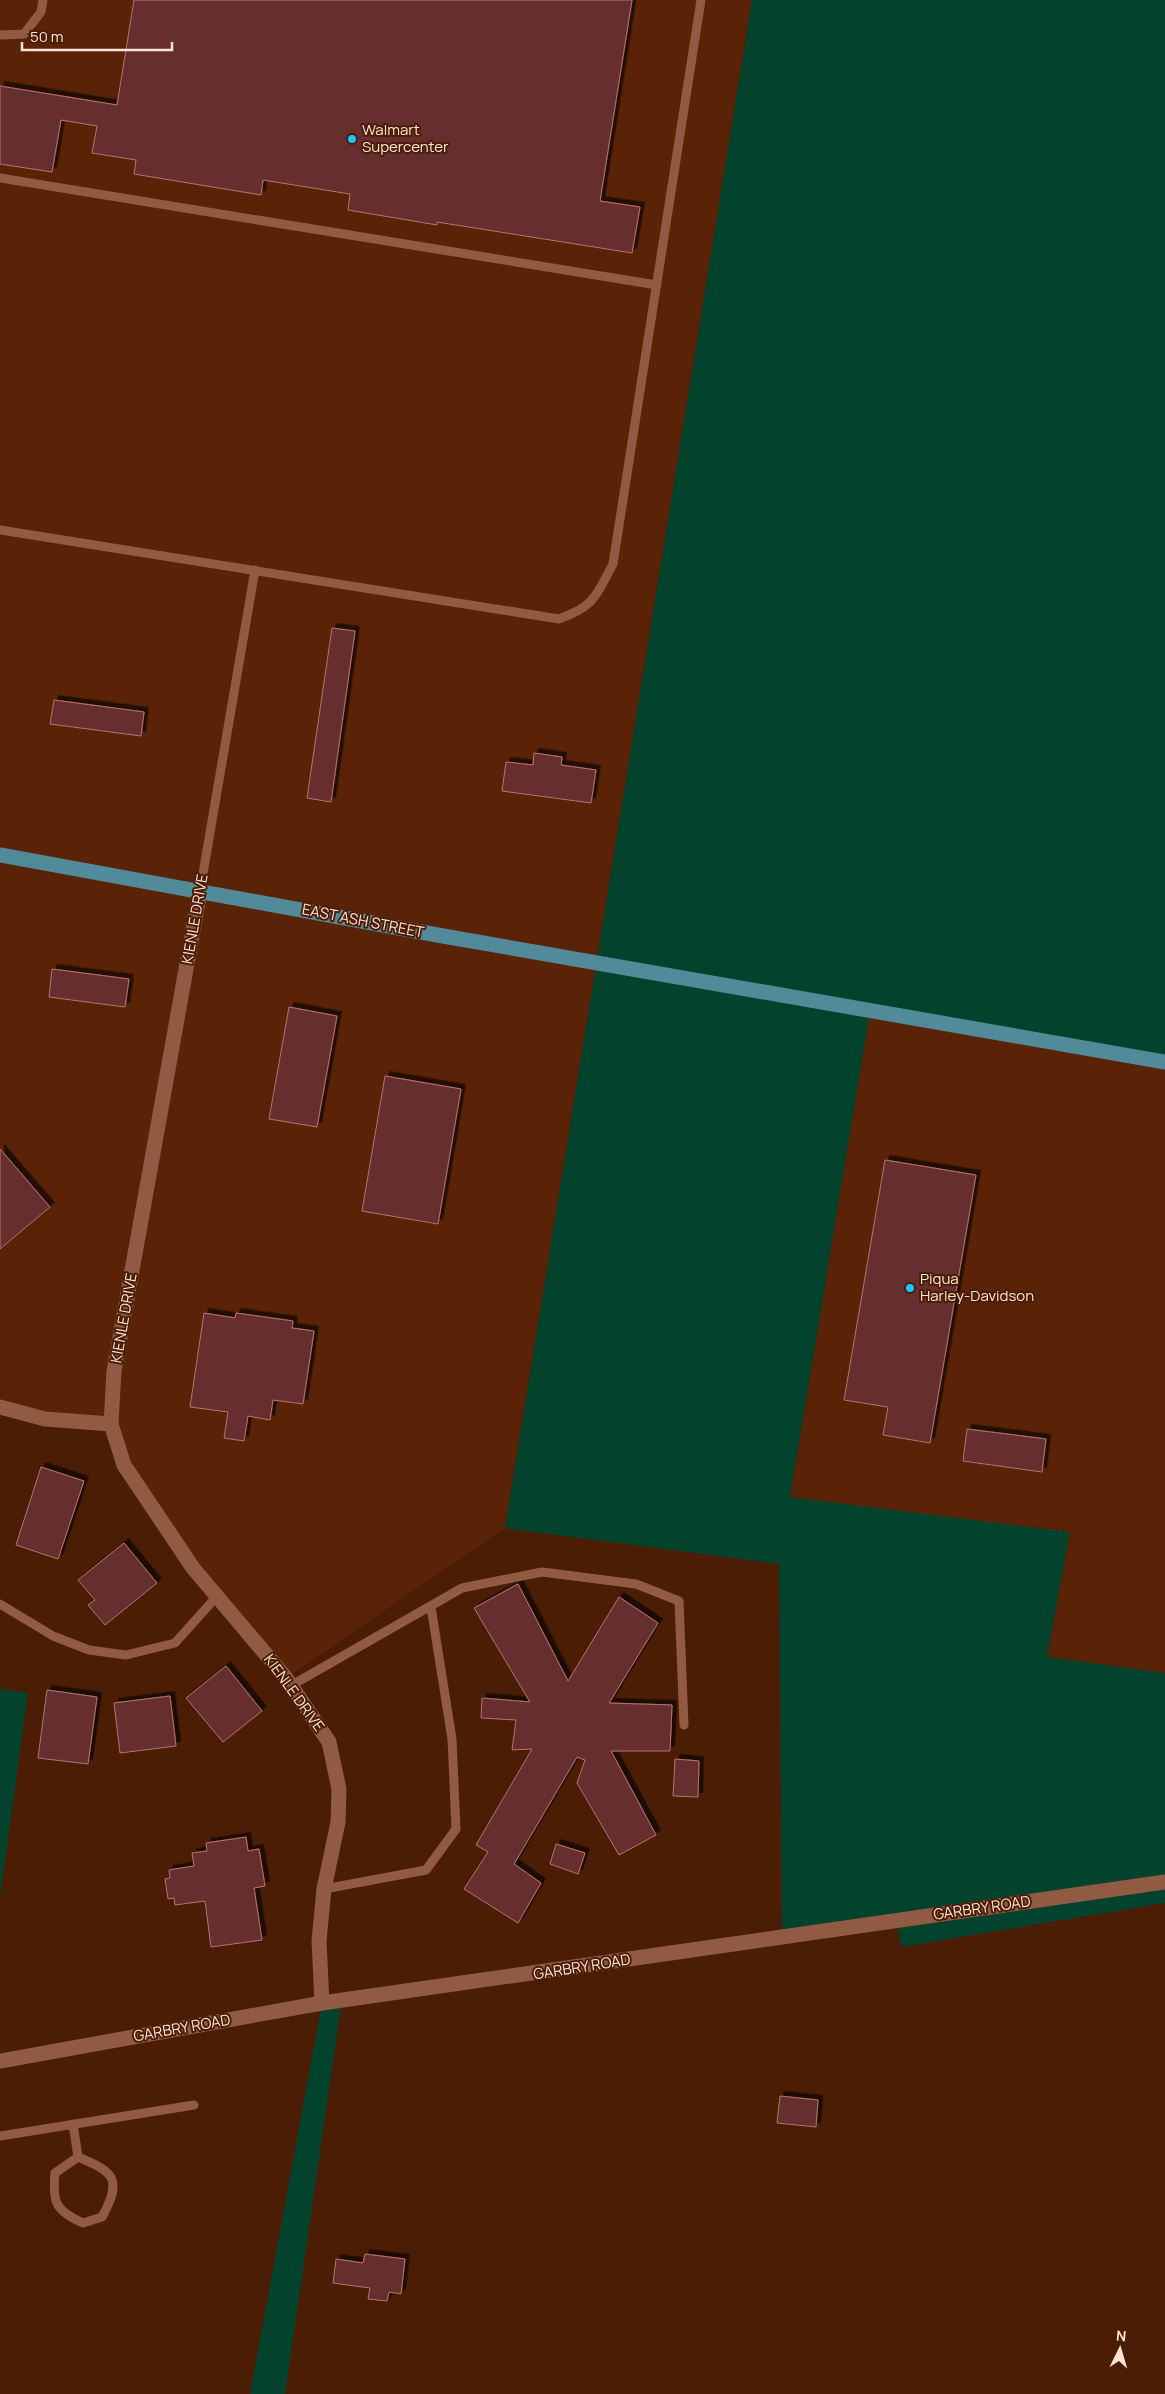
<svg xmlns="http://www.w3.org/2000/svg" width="1165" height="2394" viewBox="0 0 1165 2394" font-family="Manrope,sans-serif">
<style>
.built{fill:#5a2307}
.green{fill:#03432e}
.building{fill:#662f2d;stroke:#b37470;filter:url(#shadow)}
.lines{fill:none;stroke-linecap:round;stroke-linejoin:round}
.lane{stroke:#905a43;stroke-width:9}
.street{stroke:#905a43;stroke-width:15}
.secondary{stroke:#905a43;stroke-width:15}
.primary{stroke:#518b99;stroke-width:15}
.poi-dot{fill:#14cafb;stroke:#4c1d05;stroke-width:2}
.labels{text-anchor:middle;stroke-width:4;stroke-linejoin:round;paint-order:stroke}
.poi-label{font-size:15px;fill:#fde3d8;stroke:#4c1d05;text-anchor:start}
.street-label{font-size:15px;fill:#fde3d8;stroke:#4c1d05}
</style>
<defs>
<filter id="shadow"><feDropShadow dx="4.5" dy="-4.5" stdDeviation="0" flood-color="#0009"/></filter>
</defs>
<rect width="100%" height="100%" fill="#4c1d05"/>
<path class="built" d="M 0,0 L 752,0 L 505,1528 L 286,1678 L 147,1500 L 111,1424 L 0,1407 Z
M 870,1011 L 1165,1062 L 1165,1673 L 1047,1657 L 1070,1532 L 790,1498 Z"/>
<path class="green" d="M 752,0 L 1165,0 L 1165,1062 L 870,1011 L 790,1497 L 1070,1532 L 1047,1657 L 1165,1673 L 1165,1903 L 901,1947 L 897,1921 L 782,1937 L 779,1564 L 505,1528 Z
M 0,1689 L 28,1693 L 0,1898 Z
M 342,2000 L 285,2394 L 250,2394 L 322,2003 Z"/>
<path class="building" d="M 134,0 L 632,0 L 600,201 L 640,207 L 632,253 L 437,222 L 437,225 L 348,210 L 350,194 L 263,180 L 261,195 L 134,174 L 136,160 L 92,153 L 97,126 L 61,120 L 52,172 L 0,164 L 0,86 L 117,105 Z
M 332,628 L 355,631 L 331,802 L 307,798 Z
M 54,700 L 144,712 L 141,736 L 50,724 Z
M 534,753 L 562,757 L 561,765 L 596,770 L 591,803 L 502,791 L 506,762 L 533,765 Z
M 52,969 L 129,979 L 125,1007 L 49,997 Z
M 289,1007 L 337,1016 L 317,1127 L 269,1119 Z
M 385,1076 L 461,1089 L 438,1224 L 362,1211 Z
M 0,1149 L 50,1207 L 0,1249 Z
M 885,1160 L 976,1175 L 930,1443 L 883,1435 L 888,1407 L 844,1400 Z
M 204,1313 L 235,1318 L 236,1313 L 293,1321 L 292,1328 L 314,1331 L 303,1404 L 273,1400 L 270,1420 L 248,1416 L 244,1441 L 224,1438 L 228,1412 L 190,1407 Z
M 967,1429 L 1046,1439 L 1042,1472 L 963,1461 Z
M 41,1467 L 84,1481 L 58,1559 L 16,1545 Z
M 124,1543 L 157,1583 L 105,1625 L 88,1605 L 95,1600 L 78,1580 Z
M 518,1584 L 568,1681 L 619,1597 L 658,1623 L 609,1703 L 672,1705 L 670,1751 L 611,1751 L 656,1835 L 619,1855 L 577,1783 L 585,1760 L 577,1757 L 514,1864 L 541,1883 L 518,1923 L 464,1889 L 488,1852 L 476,1845 L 532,1749 L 512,1750 L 516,1720 L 481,1718 L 482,1698 L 530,1702 L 474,1608 Z
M 226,1666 L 262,1711 L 223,1742 L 186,1698 Z
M 47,1690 L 97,1697 L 88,1764 L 38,1758 Z
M 170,1696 L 176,1746 L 120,1753 L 114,1703 Z
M 675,1759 L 699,1761 L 698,1797 L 673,1796 Z
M 246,1837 L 248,1851 L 259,1849 L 265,1886 L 254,1888 L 262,1940 L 211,1947 L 205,1901 L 175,1905 L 174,1898 L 168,1899 L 165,1879 L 170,1878 L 169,1870 L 194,1866 L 192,1853 L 207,1851 L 206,1843 Z
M 556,1844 L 585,1853 L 578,1874 L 550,1864 Z
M 780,2096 L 818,2100 L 816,2127 L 777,2123 Z
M 365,2254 L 405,2259 L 401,2294 L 389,2292 L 387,2301 L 368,2299 L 370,2288 L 333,2283 L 336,2259 L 363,2263 Z"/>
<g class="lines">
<path class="lane" d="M 0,35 L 24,34 L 41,12 L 43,0
M 0,178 L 657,285
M 0,530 L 559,619 C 595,606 596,596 613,564 L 701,0
M 200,891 L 255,570
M 0,1604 L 53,1636 L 89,1650 L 126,1655 L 175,1643 L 218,1595
M 292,1685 L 462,1588 L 542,1572 L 636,1584 L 679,1601 L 684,1725
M 324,1889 L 426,1870 L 456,1829 L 452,1739 L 431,1607
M 73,2124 L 78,2157 L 55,2173 C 52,2203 56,2211 83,2223 L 102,2217 C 123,2179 114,2172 78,2157
M 0,2136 L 194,2105"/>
<path class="street" d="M 200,891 L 114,1371 L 111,1424 L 124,1465 L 193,1568 L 286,1678 L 329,1742 L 339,1789 L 338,1822 L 324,1889 L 319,1941 L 322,2003
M 0,1407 L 45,1419 L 111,1424"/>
<path class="secondary" d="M 0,2061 L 322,2003 L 1165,1882"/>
<path class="primary" d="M 0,855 L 443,936 L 1165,1062"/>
</g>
<g class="poi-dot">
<circle cx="352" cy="139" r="5"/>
<circle cx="910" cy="1288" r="5"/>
</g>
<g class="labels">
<g class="poi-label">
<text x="362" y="135">Walmart<tspan x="362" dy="17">Supercenter</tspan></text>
<text x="920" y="1284">Piqua<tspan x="920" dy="17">Harley-Davidson</tspan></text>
</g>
<g class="street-label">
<text transform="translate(195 919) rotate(-80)" y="5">KIENLE DRIVE</text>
<text transform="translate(363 921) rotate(11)" y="5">EAST ASH STREET</text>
<text transform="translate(124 1318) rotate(-80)" y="5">KIENLE DRIVE</text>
<text transform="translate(294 1693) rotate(54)" y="5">KIENLE DRIVE</text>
<text transform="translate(982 1908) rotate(-8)" y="5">GARBRY ROAD</text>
<text transform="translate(582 1967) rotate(-9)" y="5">GARBRY ROAD</text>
<text transform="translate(182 2028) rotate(-10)" y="5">GARBRY ROAD</text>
</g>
</g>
<g transform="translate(1120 2349) rotate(5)" stroke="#4c1d05" stroke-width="4" paint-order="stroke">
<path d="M0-4L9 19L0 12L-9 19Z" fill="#fde3d8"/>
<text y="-8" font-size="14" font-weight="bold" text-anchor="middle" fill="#fde3d8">N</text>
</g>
<path d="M22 42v8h150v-8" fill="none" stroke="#fde3d8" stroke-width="2.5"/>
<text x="30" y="42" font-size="15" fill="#fde3d8" stroke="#4c1d05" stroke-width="4" paint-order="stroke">50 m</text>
</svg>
